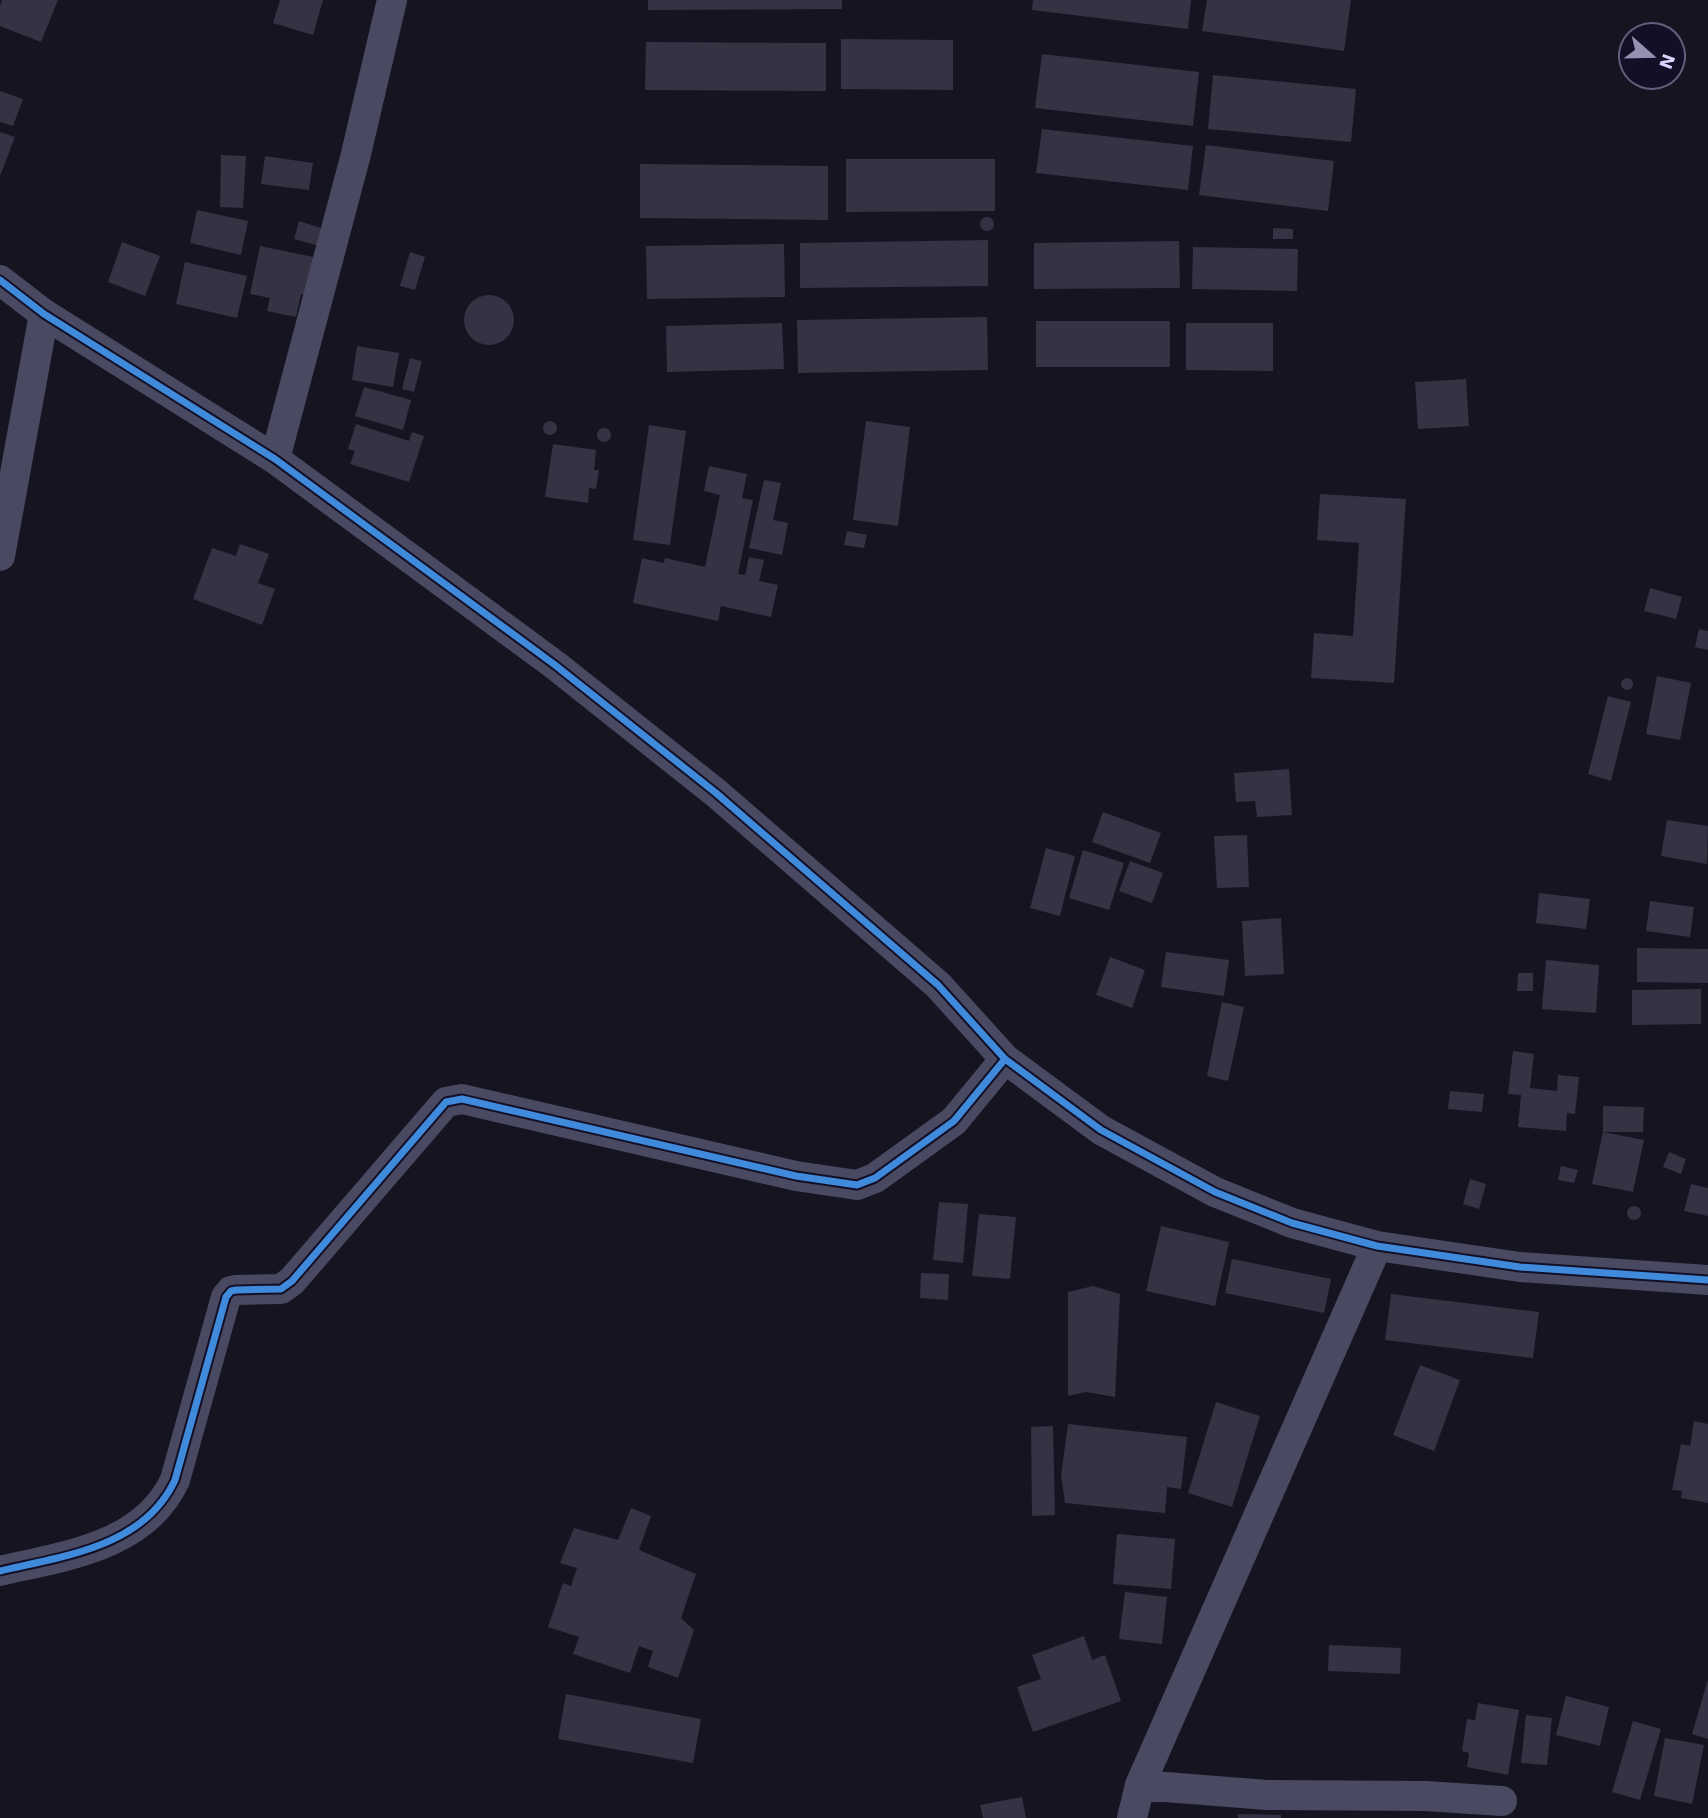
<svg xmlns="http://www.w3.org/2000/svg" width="1708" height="1818" viewBox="0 0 1708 1818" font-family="'Work Sans',sans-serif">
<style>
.building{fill:#343243}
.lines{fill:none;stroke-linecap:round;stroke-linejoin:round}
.street{stroke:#4a4962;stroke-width:30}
.cycleway-casing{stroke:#130f26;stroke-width:11}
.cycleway{stroke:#408adc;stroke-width:7}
</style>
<rect width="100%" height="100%" fill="#161421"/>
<path class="building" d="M 2,0 L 58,0 L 41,42 L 0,26 L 0,6 Z
M 280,0 L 323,0 L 313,35 L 273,23 Z
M 648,0 L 842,0 L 842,9 L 648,10 Z
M 1033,0 L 1191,0 L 1188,29 L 1032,10 Z
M 1207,0 L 1351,0 L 1344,51 L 1202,31 Z
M 841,39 L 953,40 L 953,90 L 841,89 Z
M 646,42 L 826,43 L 826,91 L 645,90 Z
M 1042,54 L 1199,72 L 1193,126 L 1035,108 Z
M 1213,75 L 1356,89 L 1351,142 L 1208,129 Z
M 0,91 L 23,99 L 13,126 L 0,122 Z
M 1042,129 L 1193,146 L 1188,190 L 1036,173 Z
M 0,132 L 15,137 L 0,176 Z
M 1206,145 L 1334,161 L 1328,211 L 1199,195 Z
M 221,155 L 246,156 L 243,208 L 220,207 Z
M 265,156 L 313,163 L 309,190 L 261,184 Z
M 846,159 L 995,159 L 995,211 L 846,212 Z
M 640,164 L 828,166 L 828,220 L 640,218 Z
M 197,210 L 248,221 L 241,255 L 190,243 Z
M980 224a7 7 0 1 1 14 0a7 7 0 1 1-14 0Z
M 299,221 L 324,229 L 319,246 L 294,239 Z
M 1273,228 L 1293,229 L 1293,239 L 1273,239 Z
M 988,240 L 988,286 L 800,288 L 800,243 Z
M 1179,241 L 1180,288 L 1034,289 L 1034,243 Z
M 122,242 L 160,256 L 145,296 L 108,282 Z
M 784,244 L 785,297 L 647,299 L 646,246 Z
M 260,246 L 318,258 L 310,296 L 301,294 L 296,317 L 267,311 L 270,298 L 250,294 Z
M 1193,247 L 1298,249 L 1297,291 L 1192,289 Z
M 410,252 L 425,257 L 415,290 L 400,286 Z
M 185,262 L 247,276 L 237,318 L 176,304 Z
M464 320a25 25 0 1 1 50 0a25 25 0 1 1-50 0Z
M 987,317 L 988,370 L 798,373 L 797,320 Z
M 1036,321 L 1170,321 L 1170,367 L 1036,367 Z
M 782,323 L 784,369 L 667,372 L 666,326 Z
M 1186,323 L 1273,323 L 1273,371 L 1186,370 Z
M 357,346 L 399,353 L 393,387 L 352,380 Z
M 410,358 L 422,361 L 414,392 L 402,389 Z
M 1466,379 L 1469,426 L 1418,429 L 1415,382 Z
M 364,387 L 411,400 L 403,430 L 355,416 Z
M543 428a7 7 0 1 1 14 0a7 7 0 1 1-14 0Z
M 866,421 L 910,427 L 898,526 L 853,520 Z
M 356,424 L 409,441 L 412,432 L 424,436 L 409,482 L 350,464 L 355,451 L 348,449 Z
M 649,425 L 686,431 L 670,545 L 633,540 Z
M597 435a7 7 0 1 1 14 0a7 7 0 1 1-14 0Z
M 553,444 L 596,450 L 594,470 L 599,470 L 596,489 L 589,488 L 588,503 L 545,497 Z
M 709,466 L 747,474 L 742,498 L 753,500 L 738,574 L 745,575 L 749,557 L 764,560 L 759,581 L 778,585 L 771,617 L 721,606 L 718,621 L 633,603 L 642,558 L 664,563 L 665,558 L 705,567 L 720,495 L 704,491 Z
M 764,480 L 781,483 L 773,520 L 788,523 L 782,555 L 749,548 Z
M 1320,494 L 1406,499 L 1394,683 L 1311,678 L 1314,633 L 1353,636 L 1359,543 L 1317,540 Z
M 847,531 L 867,535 L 864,548 L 844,545 Z
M 240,544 L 269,554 L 258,583 L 275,589 L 262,625 L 193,599 L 212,548 L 236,556 Z
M 1650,588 L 1682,597 L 1676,619 L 1644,611 Z
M 1699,629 L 1708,631 L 1708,650 L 1695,647 Z
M 1657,676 L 1691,683 L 1680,740 L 1646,734 Z
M1621 684a6 6 0 1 1 12 0a6 6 0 1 1-12 0Z
M 1608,696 L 1631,702 L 1611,781 L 1588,774 Z
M 1289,769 L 1292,815 L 1257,817 L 1255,801 L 1236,802 L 1234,773 Z
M 1103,812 L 1161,833 L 1150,863 L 1092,842 Z
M 1667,820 L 1708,826 L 1707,864 L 1661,856 Z
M 1247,835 L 1249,887 L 1217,888 L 1214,836 Z
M 1046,848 L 1075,856 L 1060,916 L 1030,908 Z
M 1083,850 L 1124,863 L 1109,910 L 1069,898 Z
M 1130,861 L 1163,873 L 1152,903 L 1119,891 Z
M 1539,893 L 1590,899 L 1586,929 L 1536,923 Z
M 1650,901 L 1694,907 L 1690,937 L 1646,931 Z
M 1281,918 L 1284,974 L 1245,976 L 1242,921 Z
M 1637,948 L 1708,949 L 1708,983 L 1637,982 Z
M 1166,952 L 1229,960 L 1224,996 L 1161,987 Z
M 1110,957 L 1145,970 L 1132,1008 L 1096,995 Z
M 1546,960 L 1599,965 L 1596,1013 L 1542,1009 Z
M 1518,973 L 1533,973 L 1533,991 L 1517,991 Z
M 1701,989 L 1701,1024 L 1632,1025 L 1632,990 Z
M 1222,1002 L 1244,1007 L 1228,1081 L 1207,1076 Z
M 1513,1051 L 1534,1054 L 1530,1088 L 1557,1091 L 1558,1075 L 1579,1077 L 1575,1114 L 1567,1113 L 1566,1131 L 1518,1127 L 1521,1095 L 1508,1094 Z
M 1450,1091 L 1484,1094 L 1482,1112 L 1448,1109 Z
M 1603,1106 L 1644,1107 L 1643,1132 L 1603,1132 Z
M 1603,1132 L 1644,1140 L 1633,1192 L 1592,1184 Z
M 1669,1152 L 1686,1159 L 1681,1174 L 1663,1167 Z
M 1561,1166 L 1578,1170 L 1574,1183 L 1558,1180 Z
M 1470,1179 L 1486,1184 L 1479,1209 L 1463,1204 Z
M 1691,1184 L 1708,1188 L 1708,1216 L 1684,1211 Z
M 939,1202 L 968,1204 L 963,1263 L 933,1260 Z
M1627 1213a7 7 0 1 1 14 0a7 7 0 1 1-14 0Z
M 979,1214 L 1016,1217 L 1010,1279 L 972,1276 Z
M 1161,1226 L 1229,1242 L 1215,1306 L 1146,1291 Z
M 1232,1259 L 1331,1279 L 1324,1313 L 1225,1293 Z
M 921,1273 L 949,1274 L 948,1300 L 920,1298 Z
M 1093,1286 L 1120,1294 L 1115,1397 L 1086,1392 L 1068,1396 L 1068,1292 Z
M 1391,1294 L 1539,1312 L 1533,1358 L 1385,1340 Z
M 1420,1365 L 1460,1380 L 1434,1451 L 1393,1435 Z
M 1216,1402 L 1260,1416 L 1232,1507 L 1188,1493 Z
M 1694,1421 L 1708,1424 L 1708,1503 L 1681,1498 L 1682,1491 L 1672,1490 L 1681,1444 L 1690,1446 Z
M 1068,1424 L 1187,1437 L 1181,1489 L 1167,1487 L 1165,1513 L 1065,1503 L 1061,1476 Z
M 1053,1426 L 1055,1515 L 1032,1516 L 1031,1427 Z
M 631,1508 L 651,1516 L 639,1550 L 696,1574 L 681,1618 L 694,1630 L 678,1678 L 648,1667 L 653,1651 L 639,1646 L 630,1673 L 573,1654 L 579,1637 L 548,1627 L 563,1583 L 571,1586 L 577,1568 L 560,1563 L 574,1528 L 618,1540 Z
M 1117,1534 L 1175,1539 L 1171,1589 L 1113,1584 Z
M 1125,1592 L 1167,1597 L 1162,1644 L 1119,1639 Z
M 1084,1636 L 1092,1660 L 1105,1655 L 1121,1701 L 1033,1732 L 1017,1687 L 1041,1679 L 1032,1655 Z
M 1329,1645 L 1401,1648 L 1400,1674 L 1328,1671 Z
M 1708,1679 L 1708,1739 L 1692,1734 Z
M 566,1694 L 701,1719 L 693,1763 L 558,1739 Z
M 1566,1696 L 1609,1707 L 1600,1746 L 1556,1735 Z
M 1478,1703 L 1519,1710 L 1508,1775 L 1467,1767 L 1469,1753 L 1462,1751 L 1467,1719 L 1475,1720 Z
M 1526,1715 L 1552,1718 L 1547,1765 L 1521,1763 Z
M 1633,1721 L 1661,1729 L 1640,1800 L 1612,1792 Z
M 1665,1738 L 1704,1745 L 1692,1804 L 1654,1796 Z
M 1022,1797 L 1026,1818 L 983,1818 L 980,1805 Z
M 1238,1814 L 1281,1815 L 1281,1818 L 1238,1818 Z"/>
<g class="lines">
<path class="street" d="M 0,280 L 44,314 L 275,459 L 555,665 L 716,793 L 938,985 L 1005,1059 L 1101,1130 L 1215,1192 L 1292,1223 L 1377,1246 L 1520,1267 L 1708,1280
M 275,459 L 355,158 L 392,0
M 0,556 L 44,314
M 0,1571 C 64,1556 144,1547 175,1480 L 226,1297 L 231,1291 L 236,1290 L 281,1289 L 292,1281 L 446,1102 L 462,1099 L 796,1176 L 857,1185 L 875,1178 L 954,1121 L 1005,1059
M 1140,1785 L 1267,1795 L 1425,1796 L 1502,1801
M 1132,1818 L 1140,1785 L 1377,1246"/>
<defs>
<path id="cycleway" d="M 0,280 L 44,314 L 275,459 L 555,665 L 716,793 L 938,985 L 1005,1059 L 1101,1130 L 1215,1192 L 1292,1223 L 1377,1246 L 1520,1267 L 1708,1280
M 0,1571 C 64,1556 144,1547 175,1480 L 226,1297 L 231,1291 L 236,1290 L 281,1289 L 292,1281 L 446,1102 L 462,1099 L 796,1176 L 857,1185 L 875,1178 L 954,1121 L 1005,1059"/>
</defs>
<use href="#cycleway" class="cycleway-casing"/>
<use href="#cycleway" class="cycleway"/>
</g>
<g transform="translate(1652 56) rotate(110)"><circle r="33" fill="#130f26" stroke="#625e7d" stroke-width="2"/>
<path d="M0-5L12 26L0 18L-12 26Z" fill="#9591b1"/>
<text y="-10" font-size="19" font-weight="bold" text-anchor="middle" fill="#d9d4ff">N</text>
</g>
</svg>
